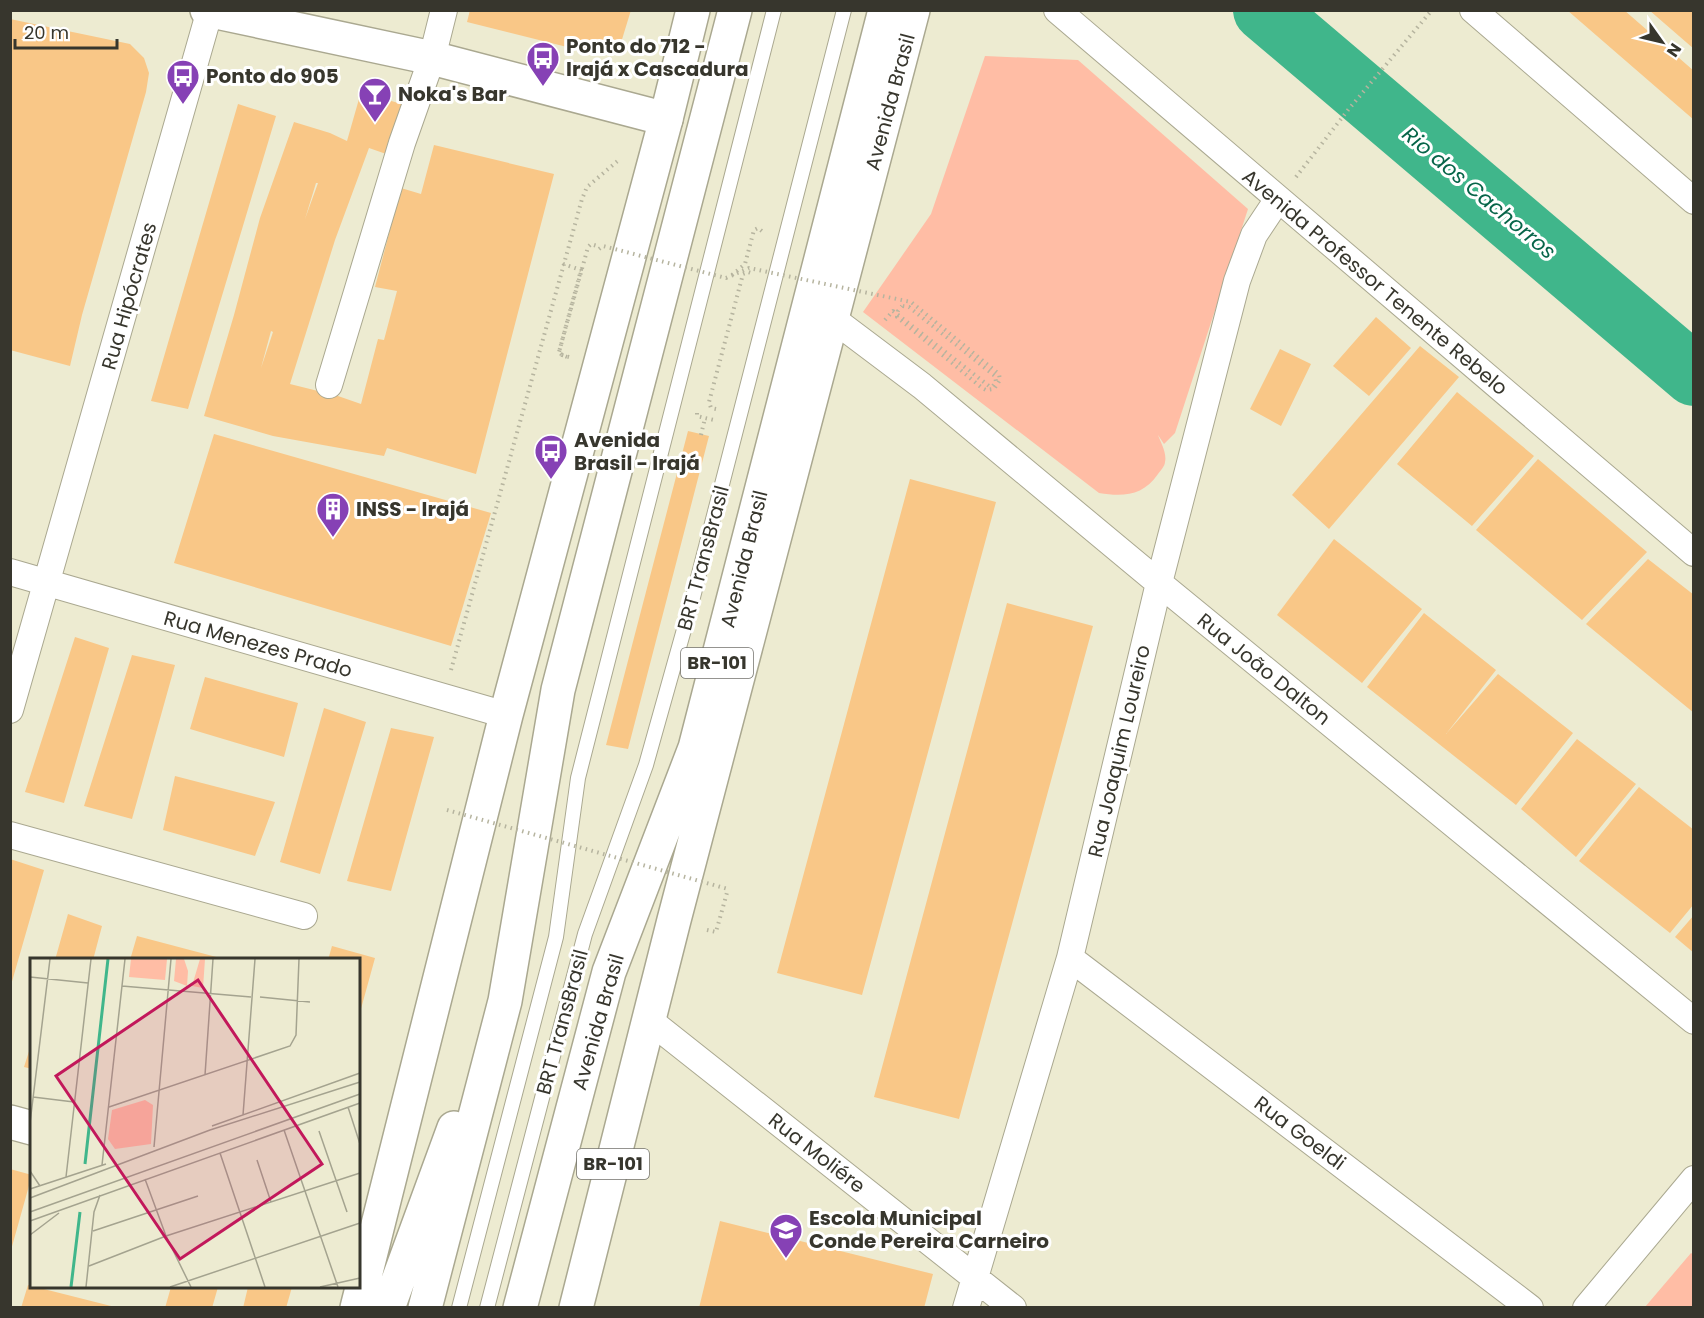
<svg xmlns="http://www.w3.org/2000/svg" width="1704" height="1318" viewBox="0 0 1704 1318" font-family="Poppins,sans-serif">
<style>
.green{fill:#ffbda5}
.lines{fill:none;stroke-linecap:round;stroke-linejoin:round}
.river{stroke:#40b68b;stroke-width:62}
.building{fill:#f9c787;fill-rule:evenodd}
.lane-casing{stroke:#aaa890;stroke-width:16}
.street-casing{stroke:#aaa890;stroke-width:28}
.secondary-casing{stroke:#aaa890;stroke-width:36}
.highway-casing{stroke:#aaa890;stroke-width:36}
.path{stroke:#b6b49f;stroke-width:4;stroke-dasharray:1.5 4.5;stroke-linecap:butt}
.lane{stroke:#fff;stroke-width:14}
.street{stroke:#fff;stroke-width:26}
.secondary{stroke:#fff;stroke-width:33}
.highway{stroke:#fff;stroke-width:33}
.path-bridge{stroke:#b6b49f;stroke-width:4;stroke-dasharray:1.5 4.5;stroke-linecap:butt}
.labels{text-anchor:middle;stroke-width:6;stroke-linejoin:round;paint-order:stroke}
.shield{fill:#fff;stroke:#73726c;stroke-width:1.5}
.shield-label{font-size:18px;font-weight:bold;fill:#37362d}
.poi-label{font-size:20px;font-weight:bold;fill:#37362d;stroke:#fff;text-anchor:start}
.street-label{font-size:20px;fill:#37362d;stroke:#fff}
.water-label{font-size:21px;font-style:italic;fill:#076549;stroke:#fff}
.inset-river{fill:none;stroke:#40b68b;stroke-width:3}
.inset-road{fill:none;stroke:#a4a38f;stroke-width:1.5}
.view{fill:#c2185b;fill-opacity:0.15;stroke:#c2185b;stroke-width:3}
.inset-edge{fill:none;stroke:#37362d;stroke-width:3}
</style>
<rect width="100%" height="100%" fill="#edebd1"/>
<path class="green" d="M 985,56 L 1078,60 L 1248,209 L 1175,433 L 1164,444 L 1158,435 C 1161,443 1167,453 1165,462 C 1165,466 1160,471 1158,474 C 1143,496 1123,497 1099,493 L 863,312 L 931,214 Z
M 1691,1253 L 1694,1255 L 1693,1307 L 1645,1307 Z"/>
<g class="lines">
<path class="river" d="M 1264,10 L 1694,375"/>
</g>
<path class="building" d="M 470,10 L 631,10 L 620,46 L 606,54 L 583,51 L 467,22 Z
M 1567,10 L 1624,10 L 1694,71 L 1694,120 Z
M 1649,10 L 1694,10 L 1694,49 Z
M 10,19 L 130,44 L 144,58 L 149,73 L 146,92 L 82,315 L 70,366 L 10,350 Z
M 361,92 L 405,105 L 389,155 L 369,148 L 335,240 L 290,384 L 338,396 L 361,404 L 378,339 L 384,340 L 397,291 L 375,287 L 401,188 L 421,194 L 434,145 L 554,174 L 476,474 L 387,448 L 384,456 L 273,436 L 204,416 L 234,315 L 260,218 L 294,122 L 330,133 L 347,141 ZM 316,183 L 318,183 L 305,219 ZM 271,331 L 273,332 L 261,368 Z
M 238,104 L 276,116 L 188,409 L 151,401 Z
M 1376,317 L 1411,348 L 1369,396 L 1333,366 Z
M 1420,346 L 1459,377 L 1329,529 L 1292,495 Z
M 1280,349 L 1311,364 L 1281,426 L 1250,409 Z
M 1457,392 L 1534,456 L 1472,526 L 1397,464 Z
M 688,431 L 709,436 L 628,749 L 606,745 Z
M 214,434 L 491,513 L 451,646 L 174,563 Z
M 1538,459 L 1647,552 L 1582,620 L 1476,530 Z
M 910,479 L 996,502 L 862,995 L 777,973 Z
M 1334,539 L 1422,609 L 1362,683 L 1277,615 Z
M 1648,559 L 1694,595 L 1694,713 L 1586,624 Z
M 1007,603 L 1093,626 L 959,1119 L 874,1097 Z
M 1424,613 L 1496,670 L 1446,734 L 1498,674 L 1573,733 L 1516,805 L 1367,687 Z
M 75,637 L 109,648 L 64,803 L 25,792 Z
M 132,655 L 175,665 L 132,819 L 84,806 Z
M 205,677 L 298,703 L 284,757 L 190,729 Z
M 324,708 L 366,722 L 320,874 L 280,862 Z
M 391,728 L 434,737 L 391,891 L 347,881 Z
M 1577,739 L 1636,784 L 1576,857 L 1521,809 Z
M 175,776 L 275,802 L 255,856 L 163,830 Z
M 1639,787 L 1694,830 L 1694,904 L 1670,933 L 1579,861 Z
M 10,859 L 44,870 L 11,985 L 10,985 Z
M 68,914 L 102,926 L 93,960 L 55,960 Z
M 1694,915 L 1694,953 L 1675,937 Z
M 137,936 L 224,959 L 224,960 L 130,960 Z
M 332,946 L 375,958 L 359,1016 L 358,960 L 328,960 Z
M 31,1045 L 32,1045 L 32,1069 L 24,1067 Z
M 10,1169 L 32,1175 L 11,1250 L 10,1249 Z
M 720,1221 L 933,1274 L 924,1308 L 699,1308 Z
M 28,1285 L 115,1307 L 115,1308 L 21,1308 Z
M 171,1287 L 218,1287 L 212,1308 L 165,1308 Z
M 248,1287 L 292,1287 L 286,1308 L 243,1308 Z"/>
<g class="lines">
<defs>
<path id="lane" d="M 459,1308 L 556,937 L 578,778 L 774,10
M 487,1308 L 585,934 L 646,765 L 692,601 L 844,10"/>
<path id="street" d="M 1057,10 L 1694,553
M 1473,10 L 1694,201
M 833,319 L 922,386 L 1159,583 L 1694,1021
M 329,385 L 402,143 L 432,58 L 444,10
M 10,572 L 506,715
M 10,710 L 210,10
M 10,835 L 304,916
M 1070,958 L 1530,1308
M 649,1020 L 1013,1308
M 966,1308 L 1070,958 L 1159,583 L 1237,281 L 1254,235 L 1278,199
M 1586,1308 L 1694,1179"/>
<path id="secondary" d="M 207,10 L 432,58 L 666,119
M 10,1122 L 32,1128"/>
<path id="highway" d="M 357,1308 L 506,715 L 666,119 L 693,10
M 388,1308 L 454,1128
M 425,1308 L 505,1001 L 558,690 L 735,10
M 520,1308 L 609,972 L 695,748 L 885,10
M 576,1308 L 674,920 L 913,10"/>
</defs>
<use href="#lane" class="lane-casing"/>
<use href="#street" class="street-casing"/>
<use href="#secondary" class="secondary-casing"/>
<use href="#highway" class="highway-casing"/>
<path class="path" d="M 1296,177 L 1348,110 L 1432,10
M 563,264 L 581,270 L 559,352 L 562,355 L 569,357
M 732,275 L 745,264 L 754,230 L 758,228 L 763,232
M 885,320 L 893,311 L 989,386 L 993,386 L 996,382 L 995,376 L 909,307 L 902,306
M 567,357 L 562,355 L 559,352 L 588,247 L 591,244 L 597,246
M 716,409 L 711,408 L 709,402 L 743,274 L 748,272 L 751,273
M 697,413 L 697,416 L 705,418
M 701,435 L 705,418 L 714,420
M 451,670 L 582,199 L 587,187 L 620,159
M 707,930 L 716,932 L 728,889"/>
<use href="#lane" class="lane"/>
<use href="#street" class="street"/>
<use href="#secondary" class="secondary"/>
<use href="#highway" class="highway"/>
<path class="path-bridge" d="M 599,249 L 603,246 L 726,278 L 749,268 L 911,302 L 999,374 L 1000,380 L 994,389 L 986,390 L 982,388 L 897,317 L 898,311 L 902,306
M 447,810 L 728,889"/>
</g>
<defs>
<symbol id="bus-pin" viewBox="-11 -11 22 30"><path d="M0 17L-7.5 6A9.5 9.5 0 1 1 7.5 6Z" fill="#8641b5" stroke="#fff"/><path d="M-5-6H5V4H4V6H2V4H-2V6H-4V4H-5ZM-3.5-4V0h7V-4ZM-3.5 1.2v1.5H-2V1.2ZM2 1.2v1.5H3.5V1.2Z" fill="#fff"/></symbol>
<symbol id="bar-pin" viewBox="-11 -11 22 30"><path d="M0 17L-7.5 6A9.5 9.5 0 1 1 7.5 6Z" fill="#8641b5" stroke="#fff"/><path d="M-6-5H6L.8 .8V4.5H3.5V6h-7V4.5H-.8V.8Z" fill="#fff"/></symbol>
<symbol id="building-pin" viewBox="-11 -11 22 30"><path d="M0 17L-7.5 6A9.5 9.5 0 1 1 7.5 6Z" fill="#8641b5" stroke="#fff"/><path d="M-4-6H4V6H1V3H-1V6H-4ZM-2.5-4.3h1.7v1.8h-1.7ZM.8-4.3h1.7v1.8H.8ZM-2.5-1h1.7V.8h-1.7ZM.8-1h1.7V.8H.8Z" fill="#fff"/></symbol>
<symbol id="school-pin" viewBox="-11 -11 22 30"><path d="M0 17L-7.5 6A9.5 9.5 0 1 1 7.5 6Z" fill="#8641b5" stroke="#fff"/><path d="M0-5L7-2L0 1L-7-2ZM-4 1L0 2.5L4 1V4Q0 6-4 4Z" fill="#fff"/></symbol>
</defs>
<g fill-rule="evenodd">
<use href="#bus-pin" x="524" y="39" width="38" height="52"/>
<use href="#bus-pin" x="164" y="57" width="38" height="52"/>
<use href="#bar-pin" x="356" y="75" width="38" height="52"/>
<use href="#bus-pin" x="532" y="432" width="38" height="52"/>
<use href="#building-pin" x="314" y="490" width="38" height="52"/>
<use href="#school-pin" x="767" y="1211" width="38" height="52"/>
</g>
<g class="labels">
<g class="shield">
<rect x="681" y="648" width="72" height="30" rx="4.5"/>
<rect x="577" y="1149" width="72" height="30" rx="4.5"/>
</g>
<g class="shield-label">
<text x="717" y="669">BR-101</text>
<text x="613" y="1170">BR-101</text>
</g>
<g class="poi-label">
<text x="566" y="53">Ponto do 712 -<tspan x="566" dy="23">Irajá x Cascadura</tspan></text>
<text x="206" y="83">Ponto do 905</text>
<text x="398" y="101">Noka's Bar</text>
<text x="574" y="447">Avenida<tspan x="574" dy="23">Brasil - Irajá</tspan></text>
<text x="356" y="516">INSS - Irajá</text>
<text x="809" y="1225">Escola Municipal<tspan x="809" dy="23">Conde Pereira Carneiro</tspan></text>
</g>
<g class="street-label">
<text transform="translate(890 102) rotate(-75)" y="7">Avenida Brasil</text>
<text transform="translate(1375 282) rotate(40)" y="7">Avenida Professor Tenente Rebelo</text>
<text transform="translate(129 296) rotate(-74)" y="7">Rua Hipócrates</text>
<text transform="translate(703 558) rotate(-75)" y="7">BRT TransBrasil</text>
<text transform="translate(744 559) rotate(-76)" y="7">Avenida Brasil</text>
<text transform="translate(258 644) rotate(16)" y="7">Rua Menezes Prado</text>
<text transform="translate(1264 669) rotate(39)" y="7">Rua João Dalton</text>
<text transform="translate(1119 751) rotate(-77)" y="7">Rua Joaquim Loureiro</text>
<text transform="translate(562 1022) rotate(-75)" y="7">BRT TransBrasil</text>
<text transform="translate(598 1022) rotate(-74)" y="7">Avenida Brasil</text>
<text transform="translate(1300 1133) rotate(37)" y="7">Rua Goeldi</text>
<text transform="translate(817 1153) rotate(38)" y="7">Rua Moliére</text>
</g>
<g class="water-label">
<text transform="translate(1479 193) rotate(40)" y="7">Rio dos Cachorros</text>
</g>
</g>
<g transform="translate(30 958)">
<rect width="330" height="330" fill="#edebd1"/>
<path d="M 101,1 L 137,1 L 135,22 L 99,19 ZM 146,1 L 154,1 L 158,13 L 157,28 L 144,23 ZM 170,1 L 175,1 L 173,30 L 162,28 ZM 115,142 L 123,147 L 121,186 L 85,191 L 78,181 L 82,152 Z" fill="#ffbda5"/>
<path class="inset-river" d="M 55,206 L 78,1M 41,329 L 50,254"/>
<path class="inset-road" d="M 0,19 L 58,25M 92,28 L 221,39M 230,39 L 280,44M 175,117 L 183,1M 3,139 L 44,144M 79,149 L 260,88 L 266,77 L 269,1M 318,149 L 330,186M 213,157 L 225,1M 0,165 L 20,1M 182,168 L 330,115M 254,172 L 308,329M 289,173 L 317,254M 124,189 L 141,1M 190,195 L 235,329M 227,202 L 241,244M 72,207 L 95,1M 0,213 L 10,228M 36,219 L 61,1M 115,221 L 136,278 L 161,329M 0,231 L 76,206M 0,240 L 180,172 L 330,124M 0,254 L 330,136M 0,263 L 330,145M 63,273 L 168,238M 0,277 L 29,255M 59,308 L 136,278 L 330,215M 56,329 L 64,254 L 70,237M 140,329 L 330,265M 290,329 L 330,320"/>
<path class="view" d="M 168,22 L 292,206 L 150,301 L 26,118 Z"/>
<rect width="330" height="330" class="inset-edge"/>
</g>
<rect width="1704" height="1318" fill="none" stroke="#37362d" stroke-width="24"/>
<g transform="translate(1662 42) rotate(124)" stroke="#ffffff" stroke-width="4.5" paint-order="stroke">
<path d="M0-4.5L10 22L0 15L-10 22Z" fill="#37362d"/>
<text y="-9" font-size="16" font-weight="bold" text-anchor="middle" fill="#37362d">N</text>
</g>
<path d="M15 39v9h102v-9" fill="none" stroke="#37362d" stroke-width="3"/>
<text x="24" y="39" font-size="18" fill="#37362d" stroke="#ffffff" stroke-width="4.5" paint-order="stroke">20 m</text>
</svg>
